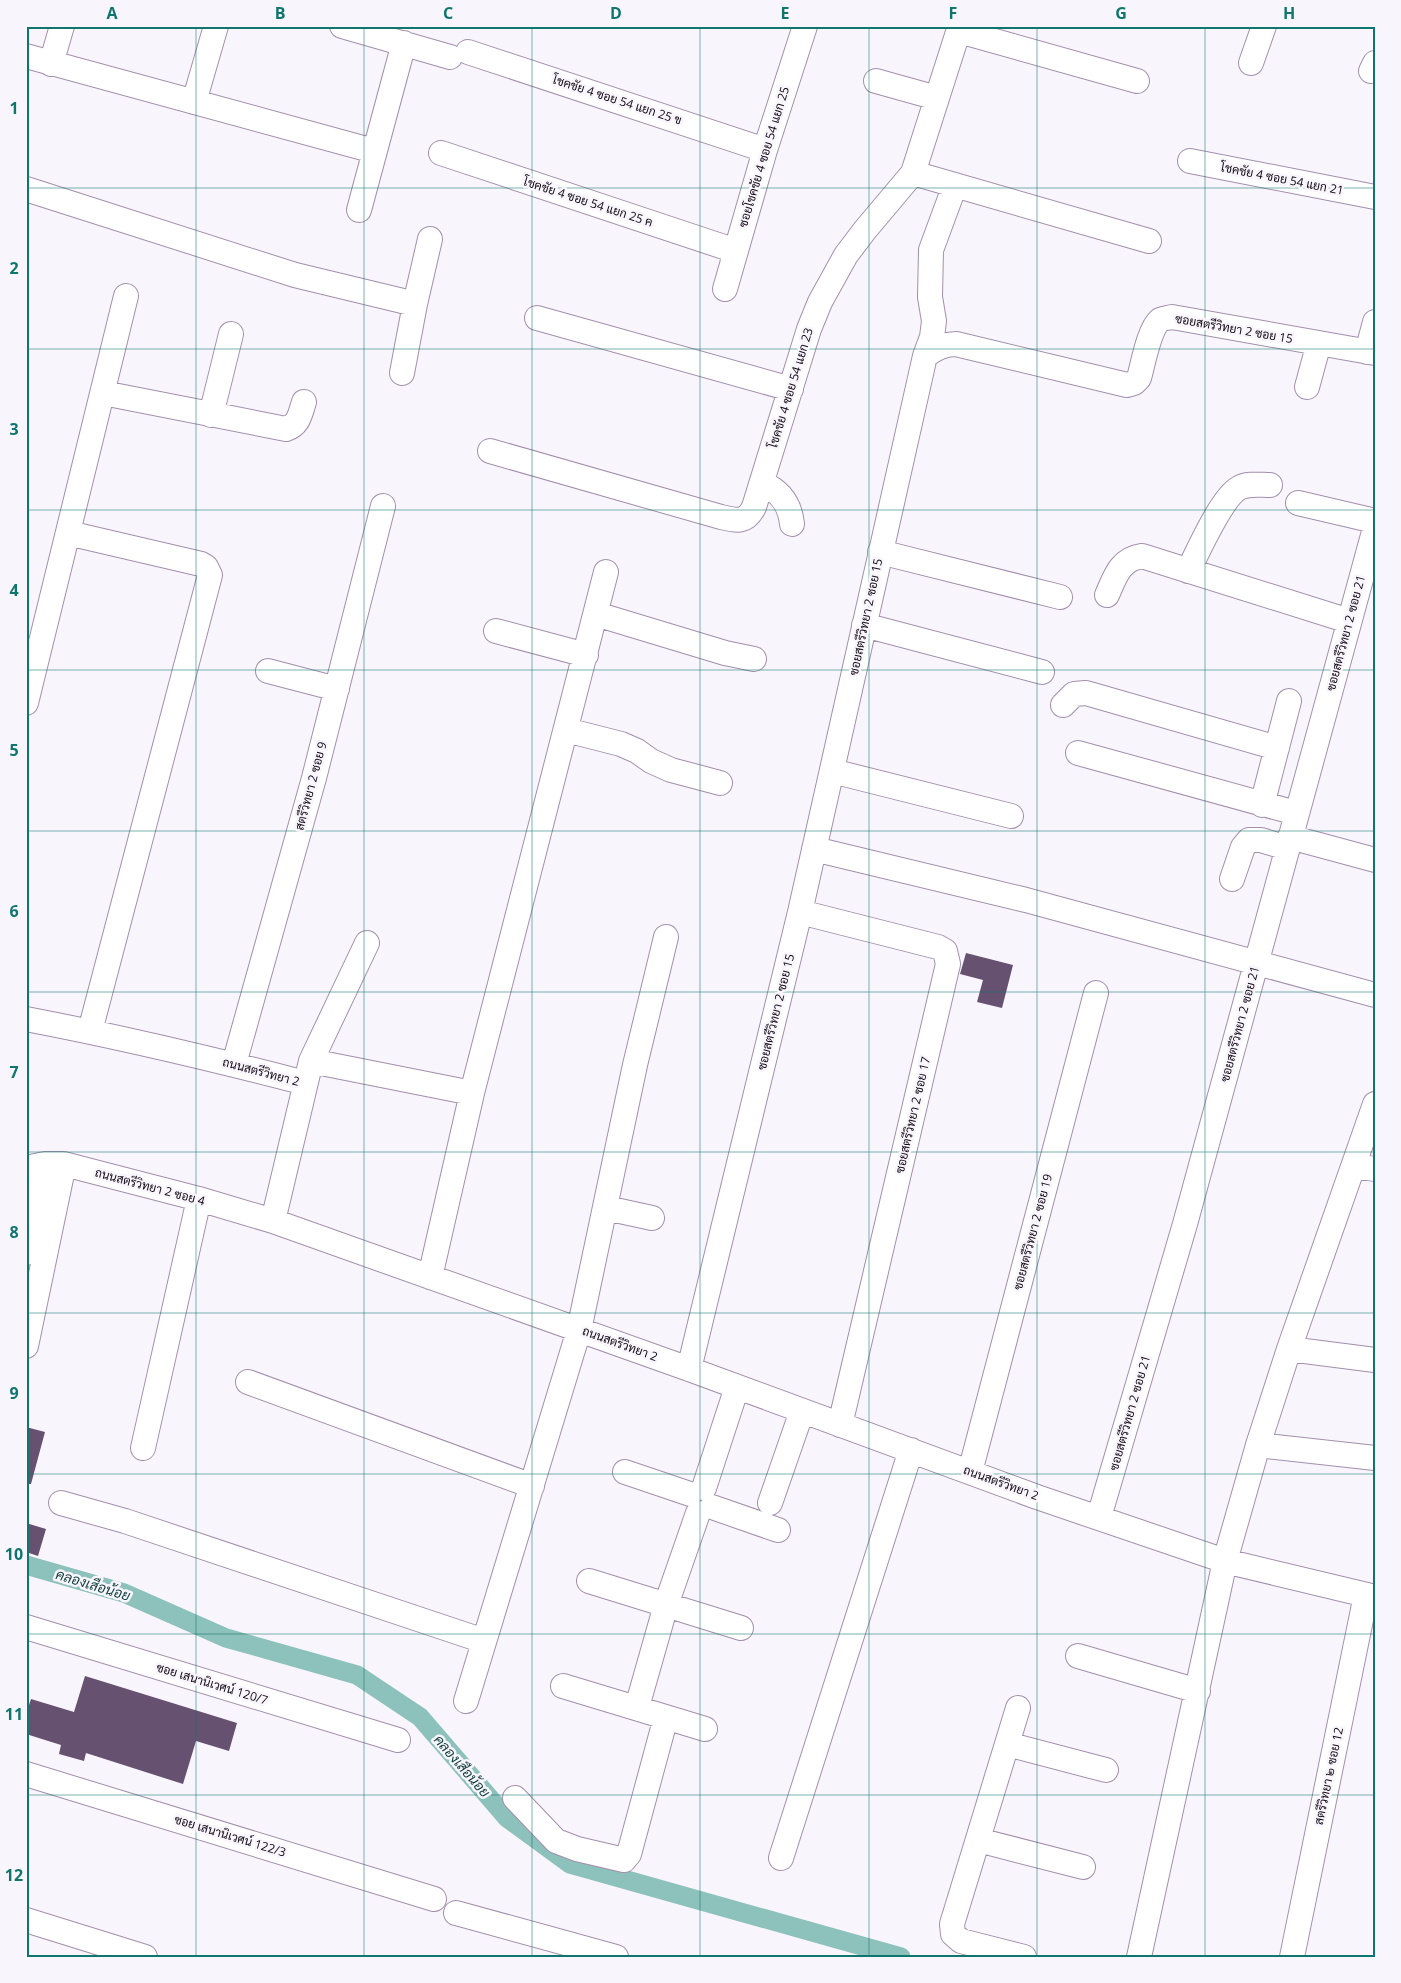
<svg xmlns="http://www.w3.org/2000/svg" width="1401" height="1983" viewBox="0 0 1401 1983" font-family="'Open Sans',Sarabun,sans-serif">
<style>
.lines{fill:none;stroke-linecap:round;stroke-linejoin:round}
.canal{stroke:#8dc1bb;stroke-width:19}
.building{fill:#675171}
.minor-casing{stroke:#a38fad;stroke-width:26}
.minor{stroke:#fff;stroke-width:24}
.grid{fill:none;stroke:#0f766e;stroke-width:1;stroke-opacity:0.55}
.labels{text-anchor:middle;stroke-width:5;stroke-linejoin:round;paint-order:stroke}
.street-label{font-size:12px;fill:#120a15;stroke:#f9f5fc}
.water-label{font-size:14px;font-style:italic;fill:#0d3e3a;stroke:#f9f5fc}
.neatline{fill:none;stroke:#0f766e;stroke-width:2}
.grid-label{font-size:16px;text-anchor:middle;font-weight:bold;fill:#0f766e}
</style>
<rect width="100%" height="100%" fill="#f9f5fc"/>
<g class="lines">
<path class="canal" d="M 26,1565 L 124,1593 L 226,1638 L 357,1675 L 420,1717 L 507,1818 L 570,1864 L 901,1957"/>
</g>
<path class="building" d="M 966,953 L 1013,965 L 1002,1008 L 977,1002 L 983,980 L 960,974 Z
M 26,1427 L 45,1432 L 31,1484 L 26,1484 Z
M 26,1523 L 46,1529 L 38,1556 L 26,1552 Z
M 85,1676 L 237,1723 L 229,1751 L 196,1741 L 183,1784 L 86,1753 L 84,1761 L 59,1754 L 61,1745 L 26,1734 L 26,1714 L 31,1699 L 74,1712 Z"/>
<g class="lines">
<defs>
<path id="minor" d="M 342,26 L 450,57
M 959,31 L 1137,81
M 468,52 L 765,150
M 26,56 L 374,151
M 1251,63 L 1264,26
M 51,64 L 62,26
M 1371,71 L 1375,63
M 876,81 L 937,98
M 194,102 L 216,26
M 441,153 L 736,251
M 1190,161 L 1375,197
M 913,173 L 1149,241
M 26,189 L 295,275 L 415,304
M 359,210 L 404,43
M 725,289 L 765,150 L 805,26
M 537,318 L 791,389
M 1367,352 L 1375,322
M 925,356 L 932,337 L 934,321 L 930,297 L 931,250 L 955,185
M 402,373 L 415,304 L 430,239
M 1307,387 L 1319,343
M 103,393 L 286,429 C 299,425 300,414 304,402
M 211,415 L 231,334
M 490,451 L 721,517 C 737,521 746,523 754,507 L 809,329 L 820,302 L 846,255 L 865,230 L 913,173 L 960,26
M 762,483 C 780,491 790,504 792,524
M 1298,503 L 1375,521
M 68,533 L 201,564 L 206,567 L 210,575 L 90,1031
M 880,552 L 1060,597
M 1188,571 C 1198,552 1221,498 1239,488 C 1248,483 1260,485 1270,485
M 1107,595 C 1115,577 1120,559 1142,556 L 1349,621
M 596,614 L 725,653 L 754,659
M 864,625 L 1042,672
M 496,631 L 586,655
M 268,671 L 337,689
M 26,703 L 126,296
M 1063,705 L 1074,694 L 1086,693 L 1277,748
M 566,730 L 621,744 L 637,751 L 651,761 L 671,770 L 720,783
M 1078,753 L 1296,813
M 832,771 L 1011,816
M 1262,805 L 1289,701
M 1290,837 L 1375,860
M 814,849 L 1026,900 L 1375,995
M 1232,879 L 1243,847 L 1249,840 L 1261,840 L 1287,848
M 800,912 L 938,947 L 945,951 L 948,964 L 840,1425
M 26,1019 C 120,1037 213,1059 305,1083
M 311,1061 L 472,1093
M 234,1064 L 314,778 L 383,506
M 1354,1166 L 1375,1169
M 26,1168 L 45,1164 L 64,1164 L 199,1199 L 273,1221 L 689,1369 L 1037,1497 L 1225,1561 L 1375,1597
M 606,1208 L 652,1218
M 273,1221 L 311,1061 L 367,943
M 26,1253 L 45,1164
M 430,1277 L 472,1093 L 606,572
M 26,1346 L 64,1164
M 1289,1349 L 1375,1360
M 689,1369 L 800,912 L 925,356 C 934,349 944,344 956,344 L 1127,385 L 1134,383 L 1139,378 C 1143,364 1149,329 1160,320 C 1164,318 1168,318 1172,317 L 1375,353
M 248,1382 L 532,1486
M 1258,1445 L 1375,1458
M 143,1448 L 199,1199
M 625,1472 L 690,1494
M 970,1472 L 1096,993
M 704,1488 L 737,1387
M 61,1503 L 125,1521 L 484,1641
M 770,1503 L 802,1411
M 712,1507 L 778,1530
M 1099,1517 L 1185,1224 L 1375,528
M 589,1581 L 741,1628
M 26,1627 L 398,1740
M 1078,1656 L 1198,1691
M 563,1686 L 705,1729
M 466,1701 L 579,1330 L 635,1065 L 666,937
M 637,1707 L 666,1605 L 698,1513
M 1018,1708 L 952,1924 L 953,1934 L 961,1941 L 1024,1957
M 1007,1744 L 1106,1770
M 26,1774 L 434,1899
M 515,1798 L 556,1841 L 577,1849 L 624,1860 L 629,1854 L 666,1717
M 978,1840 L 1083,1867
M 781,1858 L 911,1450
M 456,1913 L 616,1957
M 26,1920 L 145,1957
M 1139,1957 L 1225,1561 L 1258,1445 L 1289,1349 L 1375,1104
M 1292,1957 L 1366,1595"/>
</defs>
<use href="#minor" class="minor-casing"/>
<use href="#minor" class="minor"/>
</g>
<path class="grid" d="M 196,26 L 196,1957M 364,26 L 364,1957M 532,26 L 532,1957M 700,26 L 700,1957M 869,26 L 869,1957M 1037,26 L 1037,1957M 1205,26 L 1205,1957M 26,188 L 1375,188M 26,349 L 1375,349M 26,510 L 1375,510M 26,670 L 1375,670M 26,831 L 1375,831M 26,992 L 1375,992M 26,1152 L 1375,1152M 26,1313 L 1375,1313M 26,1474 L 1375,1474M 26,1634 L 1375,1634M 26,1795 L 1375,1795"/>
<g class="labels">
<g class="street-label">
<text transform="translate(617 100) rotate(18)" y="4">โชคชัย 4 ซอย 54 แยก 25 ข</text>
<text transform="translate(764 157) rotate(-73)" y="4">ซอยโชคชัย 4 ซอย 54 แยก 25</text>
<text transform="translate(1282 179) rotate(11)" y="4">โชคชัย 4 ซอย 54 แยก 21</text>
<text transform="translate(588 202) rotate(18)" y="4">โชคชัย 4 ซอย 54 แยก 25 ค</text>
<text transform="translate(1234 329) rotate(10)" y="4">ซอยสตรีวิทยา 2 ซอย 15</text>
<text transform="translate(791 388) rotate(-73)" y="4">โชคชัย 4 ซอย 54 แยก 23</text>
<text transform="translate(866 617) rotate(-78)" y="4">ซอยสตรีวิทยา 2 ซอย 15</text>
<text transform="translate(1346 633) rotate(-75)" y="4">ซอยสตรีวิทยา 2 ซอย 21</text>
<text transform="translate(311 786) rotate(-75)" y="4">สตรีวิทยา 2 ซอย 9</text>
<text transform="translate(776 1012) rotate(-76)" y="4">ซอยสตรีวิทยา 2 ซอย 15</text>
<text transform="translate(1240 1024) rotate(-75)" y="4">ซอยสตรีวิทยา 2 ซอย 21</text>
<text transform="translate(261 1072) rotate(15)" y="4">ถนนสตรีวิทยา 2</text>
<text transform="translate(913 1115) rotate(-77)" y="4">ซอยสตรีวิทยา 2 ซอย 17</text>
<text transform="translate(150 1187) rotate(15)" y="4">ถนนสตรีวิทยา 2 ซอย 4</text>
<text transform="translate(1033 1232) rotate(-75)" y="4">ซอยสตรีวิทยา 2 ซอย 19</text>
<text transform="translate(620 1344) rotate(20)" y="4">ถนนสตรีวิทยา 2</text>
<text transform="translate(1130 1413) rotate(-74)" y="4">ซอยสตรีวิทยา 2 ซอย 21</text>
<text transform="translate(1001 1483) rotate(20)" y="4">ถนนสตรีวิทยา 2</text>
<text transform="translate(212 1684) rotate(17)" y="4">ซอย เสนานิเวศน์ 120/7</text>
<text transform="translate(1329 1776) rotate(-78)" y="4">สตรีวิทยา ๒ ซอย 12</text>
<text transform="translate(230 1836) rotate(17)" y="4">ซอย เสนานิเวศน์ 122/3</text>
</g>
<g class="water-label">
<text transform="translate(93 1585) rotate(17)" y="5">คลองเสือน้อย</text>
<text transform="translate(462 1766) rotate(49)" y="5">คลองเสือน้อย</text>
</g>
</g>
<rect width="1401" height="1983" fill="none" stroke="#f9f5fc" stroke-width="55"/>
<rect x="28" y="28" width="1346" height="1928" class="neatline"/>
<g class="grid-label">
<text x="112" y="19">A</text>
<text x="280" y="19">B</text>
<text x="448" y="19">C</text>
<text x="616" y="19">D</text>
<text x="785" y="19">E</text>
<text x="953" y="19">F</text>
<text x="1121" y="19">G</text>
<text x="1289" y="19">H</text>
<text x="14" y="114">1</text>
<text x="14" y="274">2</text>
<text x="14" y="435">3</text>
<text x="14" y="596">4</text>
<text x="14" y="756">5</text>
<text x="14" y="917">6</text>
<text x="14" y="1078">7</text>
<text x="14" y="1238">8</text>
<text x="14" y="1399">9</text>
<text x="14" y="1560">10</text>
<text x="14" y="1720">11</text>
<text x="14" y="1881">12</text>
</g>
</svg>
